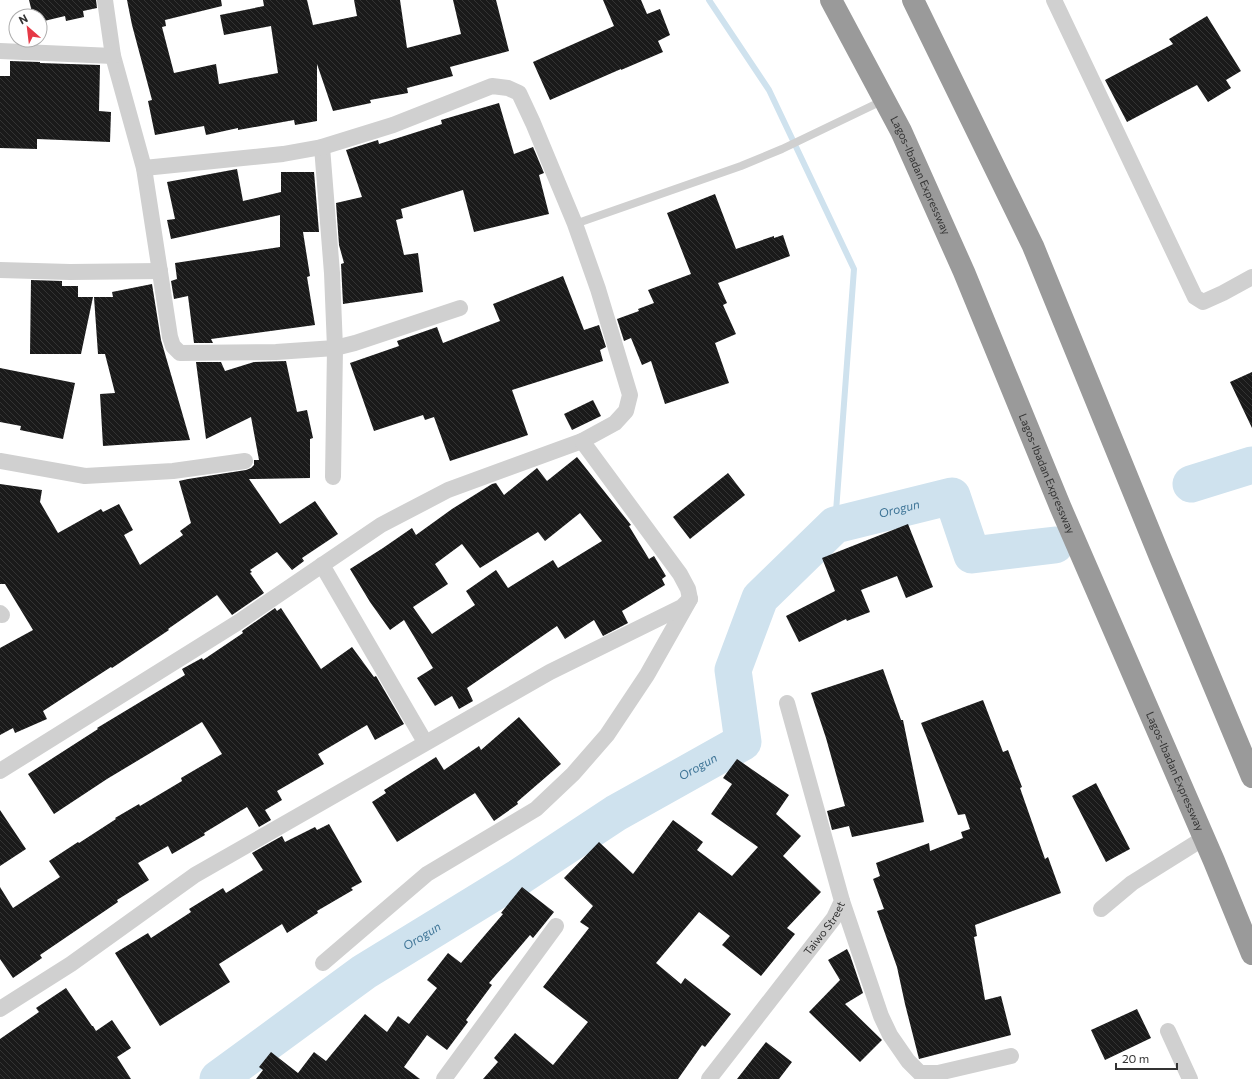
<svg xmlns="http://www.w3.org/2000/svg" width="1252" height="1079" viewBox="0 0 1252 1079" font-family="Commissioner,sans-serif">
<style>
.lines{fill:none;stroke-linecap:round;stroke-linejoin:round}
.stream{stroke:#cfe2ee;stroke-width:6}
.river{stroke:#cfe2ee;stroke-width:37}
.building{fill:url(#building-back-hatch);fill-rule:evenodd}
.service{stroke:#d0d0d0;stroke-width:8}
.minor{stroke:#d0d0d0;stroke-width:16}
.motorway{stroke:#9a9a9a;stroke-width:22}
.labels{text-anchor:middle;stroke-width:4;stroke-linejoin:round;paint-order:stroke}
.street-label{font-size:11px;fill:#333;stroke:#fff}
.water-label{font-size:12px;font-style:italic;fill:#3f7597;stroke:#fff}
</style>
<defs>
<pattern id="building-back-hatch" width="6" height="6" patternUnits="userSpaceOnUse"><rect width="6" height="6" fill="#1a1a1a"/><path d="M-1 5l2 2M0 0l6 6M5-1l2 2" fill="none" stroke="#333"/></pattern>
</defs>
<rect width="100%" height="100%" fill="#fff"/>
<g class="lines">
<path class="stream" d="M 709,0 L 769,90 L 854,269 L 835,525"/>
<g class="river">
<path d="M 1191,484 L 1252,465"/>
<path id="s1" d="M 218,1079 L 364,972 L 519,877 L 616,813 L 743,742 L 733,670 L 760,598 L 835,525 L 952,496 L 972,555 L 1055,545"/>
</g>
</g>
<path class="building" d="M 29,0 L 96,0 L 97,8 L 83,11 L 84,17 L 66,21 L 65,16 L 40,22 L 40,16 L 33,16 Z
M 127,0 L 221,0 L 222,6 L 165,20 L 166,26 L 162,27 L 174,73 L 216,64 L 219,84 L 278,73 L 271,26 L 224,35 L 220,15 L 264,6 L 263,0 L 307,0 L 313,25 L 357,16 L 354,0 L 400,0 L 407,48 L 461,34 L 453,0 L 496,0 L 509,51 L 450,67 L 453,76 L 407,88 L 408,93 L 370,100 L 371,103 L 333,111 L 317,64 L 317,121 L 295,125 L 294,120 L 238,130 L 238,128 L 206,135 L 204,126 L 155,135 L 148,101 L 152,100 L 132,25 Z
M 603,0 L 641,0 L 647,14 L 660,9 L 670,35 L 658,41 L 663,52 L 621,70 L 621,69 L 550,100 L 533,62 L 614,26 Z
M 1207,16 L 1241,71 L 1226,80 L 1231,88 L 1208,102 L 1197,85 L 1127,122 L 1105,80 L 1173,44 L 1169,39 Z
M 10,61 L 40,62 L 40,63 L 100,65 L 99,111 L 111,112 L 110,142 L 37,139 L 37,149 L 0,148 L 0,76 L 10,76 Z
M 499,103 L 514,154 L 533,147 L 544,173 L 539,175 L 549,214 L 474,232 L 463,190 L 401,209 L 403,218 L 396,220 L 404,255 L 418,253 L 423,292 L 343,304 L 341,264 L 344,263 L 339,245 L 336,203 L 362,197 L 346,150 L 378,140 L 379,144 L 442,124 L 441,120 Z
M 237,169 L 243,201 L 281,192 L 281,172 L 314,172 L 319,232 L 303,232 L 310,276 L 307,277 L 315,325 L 211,339 L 213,343 L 194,343 L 188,296 L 174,299 L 171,281 L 177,279 L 175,263 L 280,247 L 280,215 L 171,239 L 167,220 L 175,219 L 167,182 Z
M 715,194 L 736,249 L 774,236 L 774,238 L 783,235 L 790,256 L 718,283 L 727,303 L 723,305 L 736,334 L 715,343 L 729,383 L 665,404 L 651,361 L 642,365 L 631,338 L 624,341 L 617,319 L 639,311 L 638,309 L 654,303 L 648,290 L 691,274 L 667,213 Z
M 563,276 L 584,330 L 599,325 L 606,347 L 600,350 L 603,361 L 512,390 L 528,435 L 450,461 L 434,417 L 425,420 L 423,415 L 374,431 L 350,363 L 399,346 L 397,341 L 437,327 L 443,343 L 500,321 L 493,304 Z
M 31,280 L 62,281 L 62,286 L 78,286 L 78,297 L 93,297 L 81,354 L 30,354 Z
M 152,284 L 161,340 L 190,440 L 103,446 L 100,394 L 115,393 L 105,354 L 98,354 L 94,297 L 113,297 L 112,292 Z
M 286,361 L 297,412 L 307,410 L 313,438 L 310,439 L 310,478 L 249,479 L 280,524 L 315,501 L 338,534 L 302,558 L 304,561 L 292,570 L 277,552 L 250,570 L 252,572 L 250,573 L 264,593 L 232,615 L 217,595 L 168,629 L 169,630 L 112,668 L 111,667 L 43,711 L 47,719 L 15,733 L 13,728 L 0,735 L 0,648 L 33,630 L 5,584 L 0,584 L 0,484 L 42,490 L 40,502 L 58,533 L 101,509 L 103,512 L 119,504 L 133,530 L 124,535 L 140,565 L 183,535 L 180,531 L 191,523 L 179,481 L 188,479 L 246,470 L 251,468 L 254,465 L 254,460 L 259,460 L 251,417 L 206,439 L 196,362 L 221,362 L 225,371 L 254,362 Z
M 0,368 L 75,383 L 63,439 L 20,430 L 21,426 L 0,422 Z
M 1252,372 L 1252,428 L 1230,382 Z
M 593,400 L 601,416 L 572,430 L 564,414 Z
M 577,457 L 631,525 L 629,526 L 649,559 L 654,556 L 666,576 L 662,579 L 665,585 L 622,611 L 628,623 L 603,636 L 594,620 L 565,639 L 557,626 L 467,688 L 473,701 L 459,709 L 452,696 L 435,706 L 417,678 L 433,668 L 404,620 L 390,630 L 370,602 L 350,569 L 383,548 L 412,528 L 416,535 L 452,509 L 492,484 L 496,483 L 504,495 L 537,468 L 547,481 ZM 580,513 L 602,541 L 558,568 L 553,560 L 508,588 L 496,570 L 466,591 L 475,605 L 432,634 L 413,607 L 448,584 L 435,564 L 462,544 L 480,568 L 538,532 L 545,541 Z
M 728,473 L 745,495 L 690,539 L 673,517 Z
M 908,524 L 933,587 L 906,598 L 897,576 L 861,590 L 870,612 L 847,621 L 846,619 L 799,642 L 786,616 L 835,591 L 822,558 Z
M 275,608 L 277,611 L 281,608 L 321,669 L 352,647 L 374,677 L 376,676 L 404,724 L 375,740 L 367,725 L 318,754 L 324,764 L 277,791 L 282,800 L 265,810 L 271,820 L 259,827 L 247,807 L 204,833 L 205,835 L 172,854 L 168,846 L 138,863 L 149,880 L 117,900 L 118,902 L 40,955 L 42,958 L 13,978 L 0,959 L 0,887 L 13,908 L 60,877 L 49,861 L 78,842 L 79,843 L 116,819 L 115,818 L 139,804 L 140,806 L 182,781 L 181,778 L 222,754 L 202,722 L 107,779 L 54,814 L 28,774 L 98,729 L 97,728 L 185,675 L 182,669 L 202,658 L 203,660 L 243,633 L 242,631 Z
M 883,669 L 901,720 L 903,720 L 924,822 L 852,837 L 849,826 L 832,830 L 827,811 L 845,806 L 826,738 L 811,693 Z
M 983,700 L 1003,752 L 1008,750 L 1022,787 L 1020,788 L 1045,859 L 1048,857 L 1061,893 L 975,925 L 977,936 L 974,937 L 985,1000 L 1001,996 L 1011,1035 L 919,1059 L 905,1004 L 897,967 L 877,911 L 884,909 L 873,879 L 880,876 L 876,863 L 929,843 L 930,851 L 963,838 L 961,832 L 970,829 L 965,814 L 958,815 L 921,723 Z
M 519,717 L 561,764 L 517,802 L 518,804 L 494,821 L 475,793 L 397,842 L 372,802 L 386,793 L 384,790 L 436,757 L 444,770 L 479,746 L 481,750 Z
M 737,759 L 789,795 L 776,814 L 801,836 L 783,856 L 821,892 L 787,928 L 795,934 L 761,976 L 722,945 L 730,936 L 699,912 L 656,963 L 681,984 L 685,978 L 731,1014 L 705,1047 L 702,1045 L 678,1079 L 483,1079 L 498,1062 L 494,1058 L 515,1033 L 553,1065 L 588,1022 L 543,987 L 589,928 L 580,922 L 593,906 L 564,878 L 599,842 L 633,874 L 673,820 L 703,842 L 697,850 L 732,876 L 758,847 L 711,814 L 732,784 L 723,778 Z
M 1096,783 L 1130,849 L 1106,862 L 1072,796 Z
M 0,810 L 26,849 L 0,866 Z
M 329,824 L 362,882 L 351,888 L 353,890 L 317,911 L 318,913 L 287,933 L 282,924 L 219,964 L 230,982 L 160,1026 L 115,953 L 148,933 L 151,938 L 191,912 L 189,909 L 223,888 L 226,893 L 263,870 L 252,853 L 282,836 L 285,842 L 315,827 L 317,830 Z
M 522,887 L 554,912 L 533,938 L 530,935 L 489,983 L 492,985 L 466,1020 L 468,1022 L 447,1050 L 427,1035 L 404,1067 L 420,1079 L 256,1079 L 263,1070 L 259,1067 L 271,1052 L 298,1073 L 314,1052 L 326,1061 L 365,1014 L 387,1032 L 398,1016 L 409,1024 L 437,988 L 427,980 L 448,953 L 461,963 L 503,914 L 501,913 Z
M 847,949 L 850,955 L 863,993 L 845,1004 L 882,1040 L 860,1062 L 809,1012 L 840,980 L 828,960 Z
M 66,988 L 92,1026 L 93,1026 L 96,1031 L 112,1020 L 131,1048 L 117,1057 L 131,1079 L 0,1079 L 0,1039 L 39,1012 L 36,1008 Z
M 1137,1009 L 1151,1038 L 1105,1060 L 1091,1030 Z
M 766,1042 L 792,1062 L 779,1079 L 737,1079 Z"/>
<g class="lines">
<path class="service" d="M 575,224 L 741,166 L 782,149 L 884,100"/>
<g class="minor">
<path d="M 105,0 L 113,56 L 144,168 L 170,337 L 173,346 L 180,353 L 276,352 L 335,348 L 355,343 L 460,308"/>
<path d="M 1054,0 L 1195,297 L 1203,302 L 1223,293 L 1252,277"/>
<path d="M 0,51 L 113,56"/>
<path d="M 322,147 L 332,273 L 335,348 L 333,477"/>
<path d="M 0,270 L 70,272 L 160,271"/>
<path d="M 0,461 L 85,476 L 173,471 L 245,461"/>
<path d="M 322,565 L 425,742"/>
<path d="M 0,613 L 2,615"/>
<path d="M 0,771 L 237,623 L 381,525 L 448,490 L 582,441 L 615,423 L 626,411 L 630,395 L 598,289 L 575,224 L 533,123 L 519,93 L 508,88 L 492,86 L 393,125 L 322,147 L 283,154 L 144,168"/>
<path d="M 842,901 L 881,1016 L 890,1035 L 908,1061 L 920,1073 L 938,1073 L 1011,1056"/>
<path d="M 1101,909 L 1132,883 L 1204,838"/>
<path d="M 323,963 L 427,874 L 536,809 L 573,774 L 607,735 L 647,675 L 690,599 L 688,589 L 680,574 L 582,441"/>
<path d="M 0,1009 L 71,964 L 195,875 L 550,672 L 682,607 L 690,599"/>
<path d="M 1168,1031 L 1190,1079"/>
<path d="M 444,1079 L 556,926"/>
<path id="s2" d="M 709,1079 L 834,918 L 842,901 L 787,703"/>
</g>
<g class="motorway">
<path id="s3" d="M 831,0 L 901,131 L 964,272 L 1060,506 L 1214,861 L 1252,954"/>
<path d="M 913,0 L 1033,246 L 1160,557 L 1252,777"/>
</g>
</g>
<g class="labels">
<g class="street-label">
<text dy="4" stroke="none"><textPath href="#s3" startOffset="197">Lagos-Ibadan Expressway</textPath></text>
<text dy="4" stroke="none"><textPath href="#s3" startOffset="521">Lagos-Ibadan Expressway</textPath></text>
<text dy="4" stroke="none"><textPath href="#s3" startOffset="845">Lagos-Ibadan Expressway</textPath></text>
<text dy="4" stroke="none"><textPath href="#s2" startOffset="190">Taiwo Street</textPath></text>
</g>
<g class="water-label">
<text dy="4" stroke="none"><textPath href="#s1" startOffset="945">Orogun</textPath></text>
<text dy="4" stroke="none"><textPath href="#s1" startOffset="573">Orogun</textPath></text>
<text dy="4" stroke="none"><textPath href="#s1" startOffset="249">Orogun</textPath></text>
</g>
</g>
<g transform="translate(28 28) rotate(332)"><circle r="19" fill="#ffffff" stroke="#adadad"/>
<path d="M0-3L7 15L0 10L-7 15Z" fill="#e63946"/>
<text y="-6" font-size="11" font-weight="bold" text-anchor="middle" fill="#333333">N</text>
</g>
<path d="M1116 1063v6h61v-6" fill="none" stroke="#333333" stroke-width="2"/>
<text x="1122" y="1063" font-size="12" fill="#333333" stroke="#ffffff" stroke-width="3" paint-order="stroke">20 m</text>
</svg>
